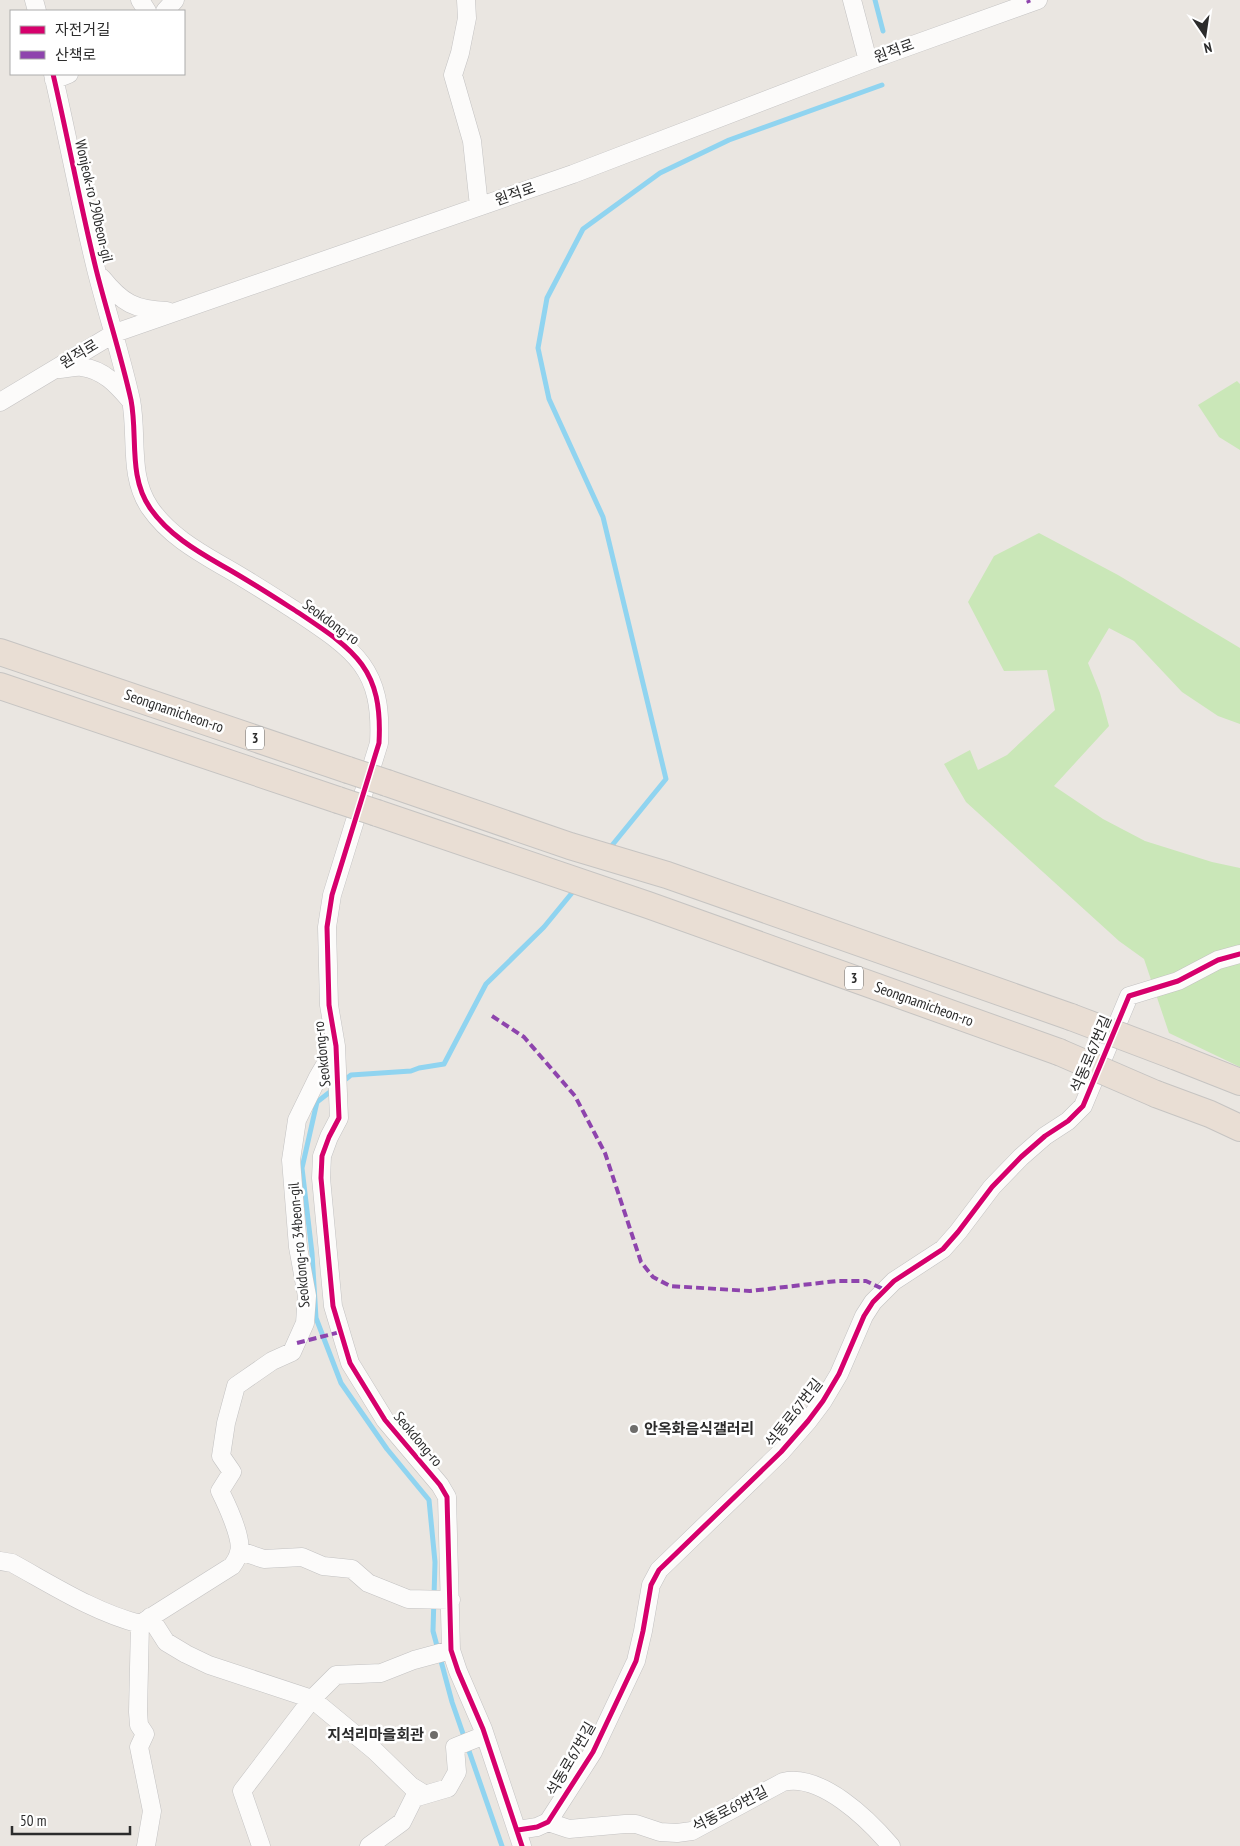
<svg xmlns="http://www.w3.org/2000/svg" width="1240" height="1846" viewBox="0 0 1240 1846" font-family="'PT Sans Narrow','Noto Sans KR',sans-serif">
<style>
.green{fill:#cae7b8}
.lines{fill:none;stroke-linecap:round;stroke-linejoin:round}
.stream{stroke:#90d4f0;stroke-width:5}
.minor-casing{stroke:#c3c2c2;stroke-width:19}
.highway-casing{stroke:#c6c4c2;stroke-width:28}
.minor{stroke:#fcfbfa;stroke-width:18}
.highway{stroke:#e9ded4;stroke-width:26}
.highway-bridge-casing{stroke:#c6c4c2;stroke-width:28;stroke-linecap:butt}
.highway-bridge{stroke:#e9ded4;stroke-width:26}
.quiet{stroke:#8e44ad;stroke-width:4;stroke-dasharray:8 4;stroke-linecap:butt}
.cycleway-casing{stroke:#fff;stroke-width:8}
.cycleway{stroke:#d6006c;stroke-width:5}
.poi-dot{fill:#6e6d6b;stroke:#fff;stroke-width:2}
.labels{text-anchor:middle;stroke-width:5;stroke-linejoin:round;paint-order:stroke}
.shield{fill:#fff;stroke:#6b6b6b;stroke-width:1}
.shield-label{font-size:14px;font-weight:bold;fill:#2c2c2c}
.street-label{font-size:15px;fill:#2c2c2c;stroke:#fff}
.poi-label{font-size:15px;font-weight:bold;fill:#2c2c2c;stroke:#fff;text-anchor:start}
</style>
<rect width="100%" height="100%" fill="#eae6e1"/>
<path class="green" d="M 1237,381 L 1240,384 L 1240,450 L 1219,437 L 1198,405 Z
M 1039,533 L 1118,575 L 1240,648 L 1240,724 L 1218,716 L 1182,692 L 1134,641 L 1109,628 L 1088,663 L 1100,693 L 1109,726 L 1054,786 L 1103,819 L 1145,841 L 1212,862 L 1240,868 L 1240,1067 L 1169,1033 L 1144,959 L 1119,941 L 966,802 L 944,764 L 970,750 L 978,770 L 1007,755 L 1055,710 L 1047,670 L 1004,671 L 968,602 L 994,556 Z"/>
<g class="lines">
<path class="stream" d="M 875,0 L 883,31
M 609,849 L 666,779 L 603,517 L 549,399 L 538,348 L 547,298 L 583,229 L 660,173 L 729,140 L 882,85
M 341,1083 L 351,1075 L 411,1071 L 419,1068 L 444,1064 L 486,984 L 544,927 L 576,888
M 335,1088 L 317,1102 L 302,1168 L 312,1253 L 316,1318 L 341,1383 L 387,1449 L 429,1500 L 435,1562 L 433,1631 L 452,1702 L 502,1846"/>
<defs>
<path id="minor" d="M 34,0 L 37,11
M 140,0 L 147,11
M 466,0 L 467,18 L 460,53 L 453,75 L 472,141 L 479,206
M 852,0 L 868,61
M 165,11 L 175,0
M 53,74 C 68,138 80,204 96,269 C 107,313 121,355 131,400 C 138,436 128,476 150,508 C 168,534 195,550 221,565 C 248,580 274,597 299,613 C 356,651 383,669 379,743 L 332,895 L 327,927 L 329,1005 L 336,1046 L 339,1118 L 329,1137 L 322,1156 L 321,1178 L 333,1306 L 350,1363 L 385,1420 L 440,1485 L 447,1497 L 451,1650 L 458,1671 L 483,1729 L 522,1846
M 54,80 L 69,74
M 102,278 C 122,303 135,310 167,311
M 58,369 C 66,369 75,366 82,367 C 104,370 117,385 130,400
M 0,402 L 115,333 L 573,174 L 868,61 L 1038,0
M 240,1551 L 264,1559 L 302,1557 L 323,1566 L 352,1569 L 368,1583 L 408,1599 L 451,1600
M 0,1561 L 12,1563 C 54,1586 94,1612 140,1624
M 150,1617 L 166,1642 L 186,1654 L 209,1665 L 312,1699 L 375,1751 L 411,1786 L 424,1794
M 140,1624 L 232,1566 C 235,1562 238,1557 239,1552 C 243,1539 226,1503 220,1491 L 232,1472 L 221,1456 L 226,1423 L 236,1386 L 272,1361 L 292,1352 L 305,1323 L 307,1296 L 298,1247 L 291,1160 L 297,1120 L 318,1077 L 336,1046
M 140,1624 L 138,1712 L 139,1725 L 145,1734 L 139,1747 L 152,1811 L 146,1846
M 548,1822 L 569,1829 L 625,1824 L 636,1824 L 660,1832 L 677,1833 L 692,1831 L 783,1782 C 821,1773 868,1819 891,1846
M 518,1830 L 537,1827 L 548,1822 L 593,1752 L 636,1661 L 643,1631 L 651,1585 L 659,1570 L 781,1452 L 808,1421 L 823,1401 L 839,1374 L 864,1316 L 873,1302 L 894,1281 L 943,1249 L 958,1232 L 992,1187 L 1021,1157 L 1045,1136 L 1068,1121 L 1083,1106 L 1129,996 L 1178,981 L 1218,960 L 1240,954
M 261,1846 L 242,1791 L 312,1699 L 336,1675 L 381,1673 L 414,1660 L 451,1650
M 369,1846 L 402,1822 L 414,1798 L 448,1788 L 457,1772 L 455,1747 L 485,1735"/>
<path id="highway" d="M 0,652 L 348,770
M 0,686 L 338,800
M 387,783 L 570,846 L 667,875 L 1071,1017
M 377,813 L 648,905 L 1059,1052
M 1174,1056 L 1240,1082
M 1156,1094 L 1210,1114 L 1240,1128"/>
</defs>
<use href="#minor" class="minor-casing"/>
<use href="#highway" class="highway-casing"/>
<use href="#minor" class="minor"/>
<use href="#highway" class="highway"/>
<defs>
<path id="highway-bridge" d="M 348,770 L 387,783
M 338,800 L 377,813
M 1071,1017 L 1174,1056
M 1059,1052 L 1156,1094"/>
</defs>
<use href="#highway-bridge" class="highway-bridge-casing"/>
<use href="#highway-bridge" class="highway-bridge"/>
<path class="quiet" d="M 1028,0 L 1029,3
M 492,1016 L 524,1037 L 575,1096 L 605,1153 L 641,1262 L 653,1277 L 670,1286 L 750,1291 L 837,1281 L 866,1281 L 885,1290
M 297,1343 L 340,1332"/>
<defs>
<path id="cycleway" d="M 53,74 C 68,138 80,204 96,269 C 107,313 121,355 131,400 C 138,436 128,476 150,508 C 168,534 195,550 221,565 C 248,580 274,597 299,613 C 356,651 383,669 379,743 L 332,895 L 327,927 L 329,1005 L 336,1046 L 339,1118 L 329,1137 L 322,1156 L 321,1178 L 333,1306 L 350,1363 L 385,1420 L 440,1485 L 447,1497 L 451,1650 L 458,1671 L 483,1729 L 522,1846
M 518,1830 L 537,1827 L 548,1822 L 593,1752 L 636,1661 L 643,1631 L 651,1585 L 659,1570 L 781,1452 L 808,1421 L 823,1401 L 839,1374 L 864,1316 L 873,1302 L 894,1281 L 943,1249 L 958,1232 L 992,1187 L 1021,1157 L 1045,1136 L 1068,1121 L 1083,1106 L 1129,996 L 1178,981 L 1218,960 L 1240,954"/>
</defs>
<use href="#cycleway" class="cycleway-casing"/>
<use href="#cycleway" class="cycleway"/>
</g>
<g class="poi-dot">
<circle cx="634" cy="1429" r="5"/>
<circle cx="434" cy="1735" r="5"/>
</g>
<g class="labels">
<g class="shield">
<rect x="246" y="726.5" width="18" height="23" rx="4"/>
<rect x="845" y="966.5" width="18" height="23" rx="4"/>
</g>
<g class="shield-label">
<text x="255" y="743">3</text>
<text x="854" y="983">3</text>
</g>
<g class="street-label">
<text transform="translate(894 51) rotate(-20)" y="5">원적로</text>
<text transform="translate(515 194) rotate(-19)" y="5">원적로</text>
<text transform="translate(94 201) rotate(77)" y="5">Wonjeok-ro 290beon-gil</text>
<text transform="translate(79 354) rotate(-31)" y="5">원적로</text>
<text transform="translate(331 622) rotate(36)" y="5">Seokdong-ro</text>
<text transform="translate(174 711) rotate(19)" y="5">Seongnamicheon-ro</text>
<text transform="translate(924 1004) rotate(20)" y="5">Seongnamicheon-ro</text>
<text transform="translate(322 1054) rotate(-96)" y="5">Seokdong-ro</text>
<text transform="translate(1091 1054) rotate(-67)" y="5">석동로67번길</text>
<text transform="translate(299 1245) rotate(-95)" y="5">Seokdong-ro 34beon-gil</text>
<text transform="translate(794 1413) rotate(-52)" y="5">석동로67번길</text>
<text transform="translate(418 1439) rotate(50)" y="5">Seokdong-ro</text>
<text transform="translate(571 1759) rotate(-60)" y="5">석동로67번길</text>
<text transform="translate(730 1809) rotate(-27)" y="5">석동로69번길</text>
</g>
<g class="poi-label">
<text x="644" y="1434">안옥화음식갤러리</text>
<text x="424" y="1740" text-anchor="end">지석리마을회관</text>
</g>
</g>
<rect x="10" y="10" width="175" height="65" fill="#ffffff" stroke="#ababab"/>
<rect x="20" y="26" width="25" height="8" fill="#d6006c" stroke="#ababab"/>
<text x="55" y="35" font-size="15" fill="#2c2c2c">자전거길</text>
<rect x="20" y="51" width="25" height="8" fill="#8e44ad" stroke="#ababab"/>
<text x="55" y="60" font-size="15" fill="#2c2c2c">산책로</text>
<g transform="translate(1205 35) rotate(167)" stroke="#ffffff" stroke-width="4" paint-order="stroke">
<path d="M0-4L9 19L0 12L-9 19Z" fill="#2c2c2c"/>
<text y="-8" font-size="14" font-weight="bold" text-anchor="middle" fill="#2c2c2c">N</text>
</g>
<path d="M12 1826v8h118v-8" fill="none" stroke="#2c2c2c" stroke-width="2.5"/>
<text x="20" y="1826" font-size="15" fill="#2c2c2c" stroke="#ffffff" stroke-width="4" paint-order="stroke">50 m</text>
</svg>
